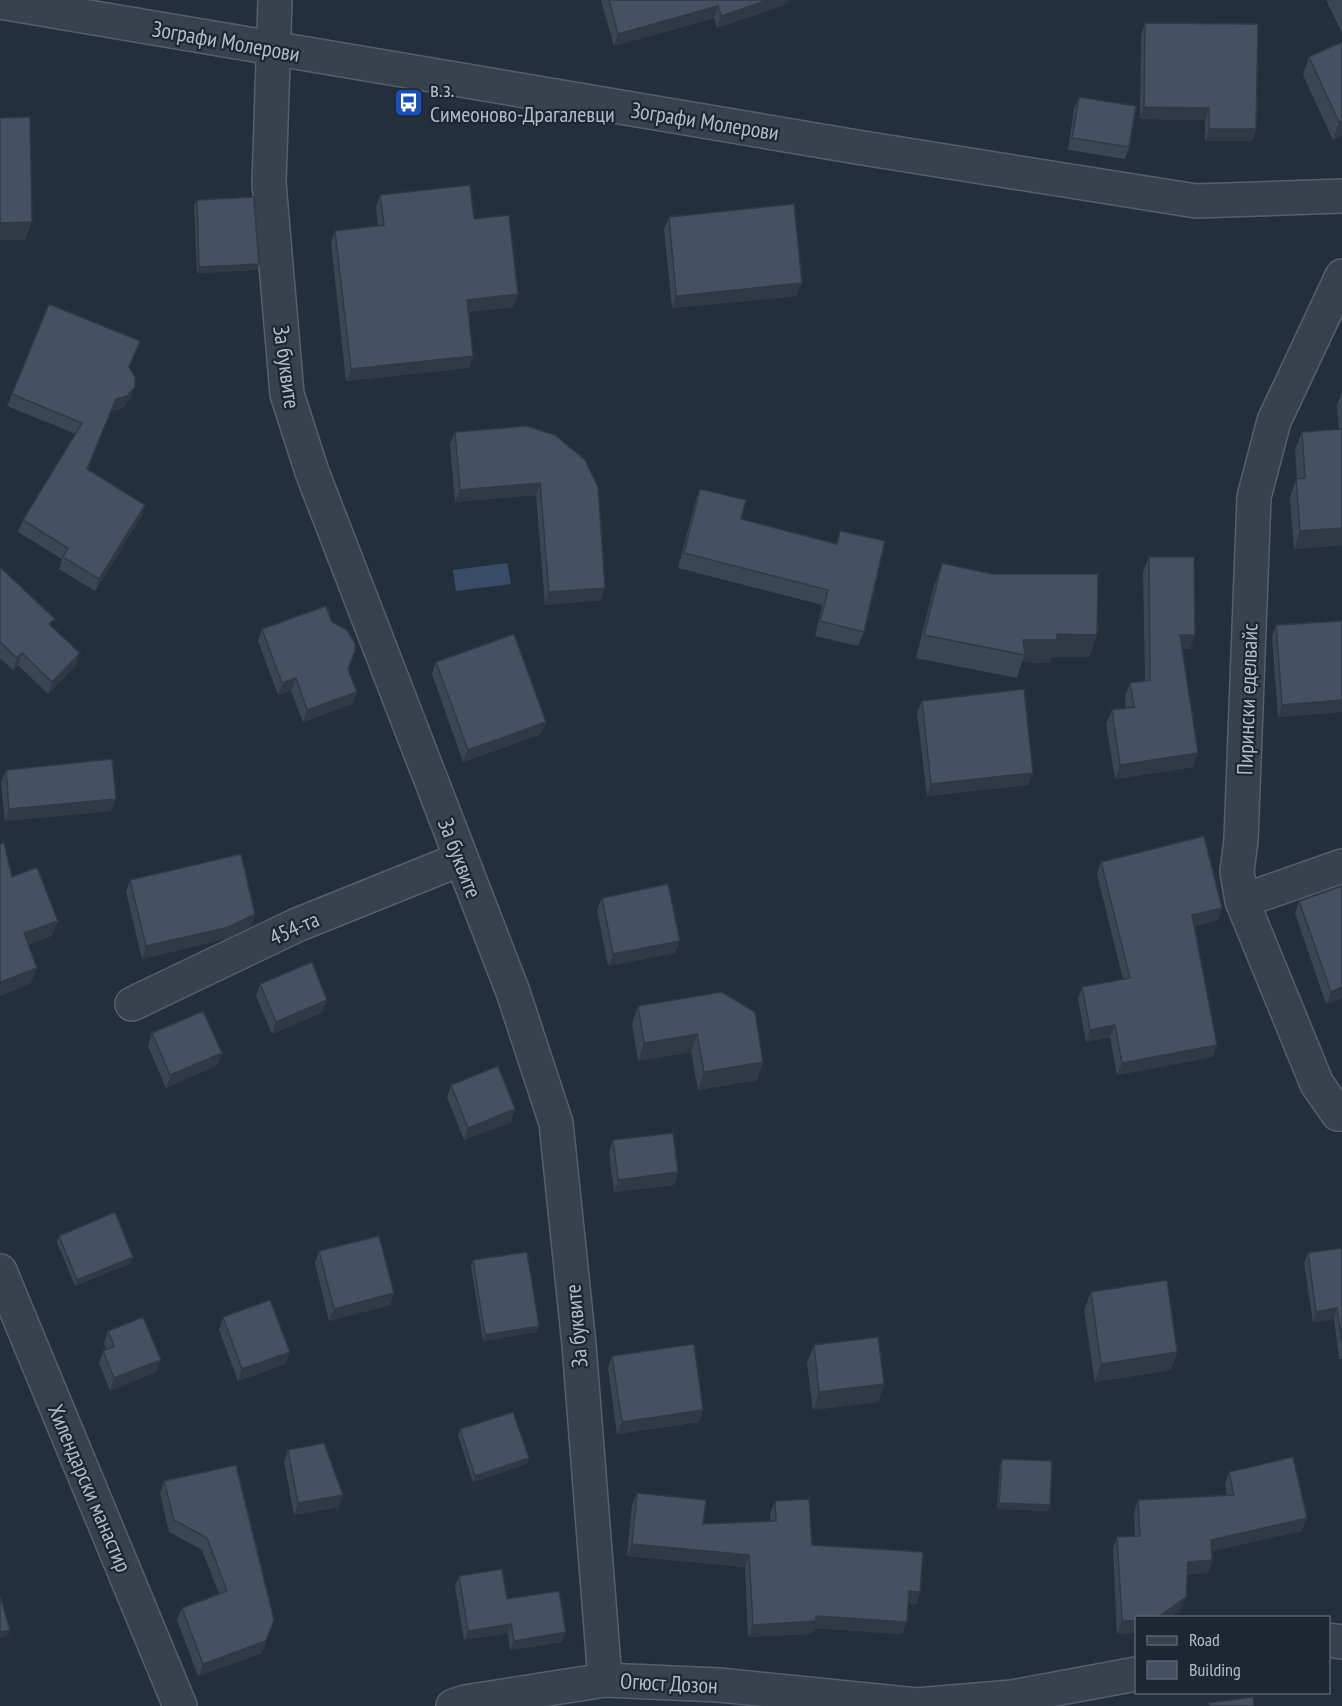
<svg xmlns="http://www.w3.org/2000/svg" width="1342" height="1706" viewBox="0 0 1342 1706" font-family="'PT Sans Narrow',sans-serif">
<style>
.water{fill:#394c67}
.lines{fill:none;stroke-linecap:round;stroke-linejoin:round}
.minor-casing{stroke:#565f6c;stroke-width:36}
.minor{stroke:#38414e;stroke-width:33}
.wall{fill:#3b4654}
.shaded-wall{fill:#303945}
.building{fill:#455162;stroke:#303945;stroke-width:1.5}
.labels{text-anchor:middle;stroke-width:4.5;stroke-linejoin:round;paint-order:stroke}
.street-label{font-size:22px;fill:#b4bcc9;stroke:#1d2633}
.poi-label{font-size:22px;fill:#b4bcc9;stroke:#1d2633;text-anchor:start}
</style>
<rect width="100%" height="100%" fill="#242f3e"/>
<path class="water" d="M 507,563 L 511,584 L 456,591 L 453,570 Z"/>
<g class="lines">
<defs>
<path id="minor" d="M 275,0 L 269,183 L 287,394 L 312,472 L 513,992 L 556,1123 L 579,1345 L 605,1680
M 0,2 L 863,148 L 1196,201 L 1342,196
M 1342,276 L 1274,421 L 1254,497 L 1241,840 L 1237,872 L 1242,901 L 1317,1084 L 1338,1114 L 1342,1114
M 1242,901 L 1342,866
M 132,1004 L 297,925 L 461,859
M 0,1271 L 180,1706
M 1328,1640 L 1342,1642
M 453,1706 L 465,1702 L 605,1680 L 719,1685 L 917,1705 L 1012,1697 L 1136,1674"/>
</defs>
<use href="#minor" class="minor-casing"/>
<use href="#minor" class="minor"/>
</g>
<path class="wall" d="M 601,0 L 788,0 L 787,4 L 717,28 L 714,18 L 614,46 Z
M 1326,0 L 1342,0 L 1342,33 Z
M 1145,23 L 1256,129 L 1252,141 L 1205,141 L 1205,120 L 1140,119 L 1141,35 Z
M 1342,42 L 1342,135 L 1333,140 L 1303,75 L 1309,57 Z
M 1079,97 L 1129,147 L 1125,159 L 1068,150 L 1074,109 Z
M 380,195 L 474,219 L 518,294 L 513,307 L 469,312 L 473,356 L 469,368 L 346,381 L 331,243 L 335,231 L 378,226 L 376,207 Z
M 197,200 L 259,264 L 257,270 L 197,273 L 194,206 Z
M 669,217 L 797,296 L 672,308 L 664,229 Z
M 129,367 L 130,399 L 123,408 L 111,411 L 88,469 L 145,505 L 141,517 L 95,591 L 59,569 L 62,559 L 18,532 L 23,520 L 76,434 L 7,406 L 12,394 Z
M 1342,392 L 1342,545 L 1294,549 L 1290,497 L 1296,479 L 1297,479 L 1295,450 L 1302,432 L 1339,430 L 1337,405 Z
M 527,426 L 601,600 L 545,605 L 536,495 L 455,502 L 450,444 L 455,432 Z
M 700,489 L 741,519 L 836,544 L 840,531 L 864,632 L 858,646 L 815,636 L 822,605 L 678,568 L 695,503 Z
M 1149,557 L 1195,635 L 1190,649 L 1182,649 L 1193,767 L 1115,779 L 1106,724 L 1112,710 L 1126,708 L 1125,697 L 1130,683 L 1145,681 L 1143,572 Z
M 942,563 L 1097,635 L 1089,657 L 1051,657 L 1049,663 L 1022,662 L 1017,678 L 916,658 L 934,586 Z
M 0,567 L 52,626 L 76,665 L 48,694 L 18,665 L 13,670 L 0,658 Z
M 1342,621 L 1342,712 L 1278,717 L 1272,637 L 1276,625 Z
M 262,629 L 348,669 L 357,692 L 352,704 L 303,722 L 291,691 L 278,695 L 258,641 Z
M 436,662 L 541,734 L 463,762 L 432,674 Z
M 922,701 L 1033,773 L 1028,785 L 927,796 L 917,713 Z
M 6,770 L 111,811 L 5,821 L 1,782 Z
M 1101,862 L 1222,908 L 1218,920 L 1194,926 L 1213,1057 L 1117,1075 L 1110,1037 L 1086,1042 L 1078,999 L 1082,987 L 1123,979 L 1097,874 Z
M 130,880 L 255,914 L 251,926 L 225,939 L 142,959 L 126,892 Z
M 1342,886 L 1342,998 L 1326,1004 L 1295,913 L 1299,901 Z
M 602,898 L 680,941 L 675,953 L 608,966 L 597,910 Z
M 260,984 L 323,1012 L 272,1034 L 256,996 Z
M 638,1006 L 763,1062 L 757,1080 L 698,1090 L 691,1052 L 638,1061 L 632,1024 Z
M 152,1033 L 222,1053 L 217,1065 L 166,1088 L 148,1046 Z
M 451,1085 L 515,1109 L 511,1122 L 464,1140 L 447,1097 Z
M 613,1140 L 678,1172 L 674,1185 L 614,1192 L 609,1152 Z
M 59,1236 L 131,1263 L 75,1286 L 57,1242 Z
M 1342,1248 L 1342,1359 L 1339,1359 L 1334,1319 L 1313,1322 L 1304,1263 L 1308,1253 Z
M 319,1251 L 390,1305 L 329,1321 L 315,1263 Z
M 473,1260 L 537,1332 L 483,1341 L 471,1266 Z
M 1091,1292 L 1177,1352 L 1171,1370 L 1095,1382 L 1084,1310 Z
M 223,1317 L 285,1364 L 238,1381 L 219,1330 Z
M 108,1331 L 156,1372 L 110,1391 L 99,1363 L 103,1351 L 106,1350 L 104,1343 Z
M 814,1345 L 884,1384 L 878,1402 L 813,1410 L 807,1363 Z
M 612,1356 L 699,1422 L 617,1434 L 608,1368 Z
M 460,1429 L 529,1458 L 527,1464 L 473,1482 L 458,1435 Z
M 288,1450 L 339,1507 L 294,1515 L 284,1462 Z
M 1002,1459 L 1050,1505 L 1048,1511 L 997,1509 L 1000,1465 Z
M 236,1465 L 262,1653 L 198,1676 L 177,1620 L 182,1608 L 219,1594 L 202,1550 L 169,1532 L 160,1493 L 164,1481 Z
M 1229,1472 L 1302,1531 L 1212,1551 L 1212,1560 L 1208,1573 L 1187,1574 L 1181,1609 L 1137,1617 L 1137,1633 L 1117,1634 L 1113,1549 L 1117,1537 L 1135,1536 L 1134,1513 L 1138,1500 L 1227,1496 L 1225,1484 Z
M 637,1493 L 703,1524 L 771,1521 L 770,1514 L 775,1501 L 812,1545 L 920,1592 L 916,1604 L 908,1603 L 902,1634 L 814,1628 L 811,1634 L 748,1637 L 745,1567 L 627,1556 L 632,1505 Z
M 459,1576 L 507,1599 L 562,1642 L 510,1650 L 508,1633 L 464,1640 L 455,1586 Z"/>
<path class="shaded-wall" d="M 768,0 L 788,0 L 787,4 L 717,28 L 721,16 Z
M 718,6 L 714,18 L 614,46 L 618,34 Z
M 1144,107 L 1209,108 L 1205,120 L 1140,119 Z
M 1342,121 L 1342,135 L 1333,140 L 1339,122 Z
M 1209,129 L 1256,129 L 1252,141 L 1205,141 Z
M 32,222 L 25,240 L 0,240 L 0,223 Z
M 259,264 L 257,270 L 197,273 L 199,267 Z
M 802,283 L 797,296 L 672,308 L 676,296 Z
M 518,294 L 513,307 L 463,312 L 467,300 Z
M 473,356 L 469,368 L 346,381 L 351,369 Z
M 135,387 L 130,399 L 123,408 L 111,411 L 83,481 L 116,399 Z
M 540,483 L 536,495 L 455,502 L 460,490 Z
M 145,505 L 141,517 L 95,591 L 99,579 Z
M 1342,528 L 1342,545 L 1294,549 L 1300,531 Z
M 605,588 L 601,600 L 545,605 L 549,592 Z
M 1057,634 L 1097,635 L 1089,657 L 1051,657 L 1049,663 L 1022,662 L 1025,655 L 1023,640 Z
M 1180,635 L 1195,635 L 1190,649 L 1175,650 Z
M 22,653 L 18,665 L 13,670 L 17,658 Z
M 80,653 L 76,665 L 48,694 L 52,682 Z
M 296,678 L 291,691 L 278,695 L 282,683 Z
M 357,692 L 352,704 L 303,722 L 307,710 Z
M 1342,700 L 1342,712 L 1278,717 L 1282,705 Z
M 546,722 L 541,734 L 463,762 L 468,750 Z
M 1198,753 L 1193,767 L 1115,779 L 1120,765 Z
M 1033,773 L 1028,785 L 927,796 L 931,784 Z
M 116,799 L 111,811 L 5,821 L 9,809 Z
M 1222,908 L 1218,920 L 1188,927 L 1192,915 Z
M 255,914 L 251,926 L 225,939 L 142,959 L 146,946 Z
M 58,921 L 52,936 L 19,949 L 24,933 Z
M 680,941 L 675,953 L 608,966 L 613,954 Z
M 37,968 L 31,983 L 0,996 L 0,982 Z
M 1342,987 L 1342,998 L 1326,1004 L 1331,992 Z
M 327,1000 L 323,1012 L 272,1034 L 276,1022 Z
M 1115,1025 L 1110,1037 L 1086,1042 L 1090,1030 Z
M 697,1034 L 691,1052 L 638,1061 L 644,1043 Z
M 1217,1045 L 1213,1057 L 1117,1075 L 1122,1063 Z
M 222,1053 L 217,1065 L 166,1088 L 170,1075 Z
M 763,1062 L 757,1080 L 698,1090 L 704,1072 Z
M 515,1109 L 511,1122 L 464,1140 L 468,1128 Z
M 678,1172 L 674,1185 L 614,1192 L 618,1180 Z
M 133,1257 L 131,1263 L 75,1286 L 77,1280 Z
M 394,1293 L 390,1305 L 329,1321 L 334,1309 Z
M 1337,1308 L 1334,1319 L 1313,1322 L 1316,1312 Z
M 539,1326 L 537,1332 L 483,1341 L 485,1335 Z
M 290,1352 L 285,1364 L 238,1381 L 242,1369 Z
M 1177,1352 L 1171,1370 L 1095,1382 L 1101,1364 Z
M 161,1360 L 156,1372 L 110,1391 L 114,1378 Z
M 884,1384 L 878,1402 L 813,1410 L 819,1392 Z
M 703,1410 L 699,1422 L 617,1434 L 622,1422 Z
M 529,1458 L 527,1464 L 473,1482 L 475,1476 Z
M 343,1495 L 339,1507 L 294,1515 L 298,1503 Z
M 999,1503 L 1050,1505 L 1048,1511 L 997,1509 Z
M 1307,1518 L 1302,1531 L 1207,1552 L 1211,1540 Z
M 632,1544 L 749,1555 L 745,1567 L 627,1556 Z
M 1212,1560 L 1208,1573 L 1183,1574 L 1188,1562 Z
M 909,1591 L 920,1592 L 916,1604 L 905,1603 Z
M 1186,1597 L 1181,1609 L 1170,1617 L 1158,1617 Z
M 816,1616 L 907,1622 L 902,1634 L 814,1628 L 811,1634 L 748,1637 L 753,1625 Z
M 274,1620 L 262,1653 L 198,1676 L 203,1664 Z
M 1122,1621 L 1137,1621 L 1137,1633 L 1117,1634 Z
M 511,1624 L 508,1633 L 464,1640 L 468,1631 Z
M 10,1630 L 8,1636 L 0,1638 L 0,1632 Z
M 566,1632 L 562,1642 L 510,1650 L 514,1641 Z"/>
<path class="building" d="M 609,0 L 768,0 L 721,16 L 718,6 L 618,34 Z
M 1145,23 L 1258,24 L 1256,129 L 1209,129 L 1209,108 L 1144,107 Z
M 1342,42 L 1342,121 L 1339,122 L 1309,57 Z
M 1079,97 L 1136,106 L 1129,147 L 1072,138 Z
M 30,117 L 32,222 L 0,223 L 0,118 Z
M 470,185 L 474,219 L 509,215 L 518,294 L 467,300 L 473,356 L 351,369 L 335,231 L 384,225 L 380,195 Z
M 254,197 L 259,264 L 199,267 L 197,200 Z
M 794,204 L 802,283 L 676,296 L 669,217 Z
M 49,304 L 140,341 L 129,367 L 135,377 L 135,387 L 127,396 L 116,399 L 87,469 L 145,505 L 99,579 L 63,557 L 68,548 L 23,520 L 82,423 L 12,394 Z
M 527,426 L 555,435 L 585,460 L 598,487 L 605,588 L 549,592 L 540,483 L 460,490 L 455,432 Z
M 1342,429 L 1342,528 L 1300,531 L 1296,479 L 1305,478 L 1302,432 Z
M 700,489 L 746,500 L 741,519 L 837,544 L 840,531 L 885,541 L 864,632 L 820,621 L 828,590 L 684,553 Z
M 1149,557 L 1194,557 L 1195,635 L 1180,635 L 1198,753 L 1120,765 L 1112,710 L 1134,707 L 1130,683 L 1150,680 Z
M 942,563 L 992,574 L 1098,574 L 1097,635 L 1057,634 L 1057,640 L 1023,640 L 1025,655 L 924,635 Z
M 0,567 L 55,619 L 49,624 L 80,653 L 52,682 L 22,653 L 17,658 L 0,642 Z
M 326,606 L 332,622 L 347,630 L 355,643 L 355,651 L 348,669 L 357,692 L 307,710 L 296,678 L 282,683 L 262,629 Z
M 1342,621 L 1342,700 L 1282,705 L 1276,625 Z
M 514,634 L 546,722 L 468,750 L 436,662 Z
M 1024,689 L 1033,773 L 931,784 L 922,701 Z
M 112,759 L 116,799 L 9,809 L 6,770 Z
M 1204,836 L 1222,908 L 1192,915 L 1217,1045 L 1122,1063 L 1115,1025 L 1090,1030 L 1082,987 L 1130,978 L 1101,862 Z
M 4,843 L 12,877 L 37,867 L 58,921 L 24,933 L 37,968 L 0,982 L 0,844 Z
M 241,854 L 255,914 L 229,927 L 146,946 L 130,880 Z
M 668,884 L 680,941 L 613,954 L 602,898 Z
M 1342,886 L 1342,987 L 1331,992 L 1299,901 Z
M 312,962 L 327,1000 L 276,1022 L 260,984 Z
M 722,992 L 755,1012 L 763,1062 L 704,1072 L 697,1034 L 644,1043 L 638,1006 Z
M 203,1011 L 222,1053 L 170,1075 L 152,1033 Z
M 498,1066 L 515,1109 L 468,1128 L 451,1085 Z
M 673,1133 L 678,1172 L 618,1180 L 613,1140 Z
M 115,1212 L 133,1257 L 77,1280 L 59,1236 Z
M 379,1236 L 394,1293 L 334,1309 L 319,1251 Z
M 1342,1248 L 1342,1342 L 1337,1308 L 1316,1312 L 1308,1253 Z
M 527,1252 L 539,1326 L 485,1335 L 473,1260 Z
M 1167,1280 L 1177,1352 L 1101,1364 L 1091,1292 Z
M 270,1300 L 290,1352 L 242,1369 L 223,1317 Z
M 143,1317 L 161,1360 L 114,1378 L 103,1351 L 114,1346 L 108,1331 Z
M 878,1337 L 884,1384 L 819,1392 L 814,1345 Z
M 694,1344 L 703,1410 L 622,1422 L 612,1356 Z
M 513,1412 L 529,1458 L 475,1476 L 460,1429 Z
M 324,1443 L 343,1495 L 298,1503 L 288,1450 Z
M 1293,1457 L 1307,1518 L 1211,1540 L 1212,1560 L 1188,1562 L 1186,1597 L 1158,1617 L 1137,1617 L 1137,1621 L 1122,1621 L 1117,1537 L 1140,1536 L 1138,1500 L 1234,1495 L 1229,1472 Z
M 1002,1459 L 1052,1461 L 1050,1505 L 999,1503 Z
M 236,1465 L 274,1620 L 266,1641 L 203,1664 L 182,1608 L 227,1591 L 207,1538 L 174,1520 L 164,1481 Z
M 637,1493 L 706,1500 L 703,1524 L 776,1521 L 775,1501 L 809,1499 L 812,1545 L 923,1552 L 920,1592 L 909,1591 L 907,1622 L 816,1616 L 816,1621 L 753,1625 L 749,1555 L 632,1544 Z
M 502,1569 L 507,1599 L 559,1591 L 566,1632 L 514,1641 L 511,1624 L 468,1631 L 459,1576 Z
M 0,1595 L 10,1630 L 0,1632 Z
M 1253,1697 L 1254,1706 L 1210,1706 L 1209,1703 Z"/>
<defs>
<symbol id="bus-square" viewBox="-11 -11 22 22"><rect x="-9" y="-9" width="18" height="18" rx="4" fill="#1a4fb4" stroke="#1d2633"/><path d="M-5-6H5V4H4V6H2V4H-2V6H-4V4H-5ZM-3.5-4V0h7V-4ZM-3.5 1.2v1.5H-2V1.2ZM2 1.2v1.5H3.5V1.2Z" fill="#fff"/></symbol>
</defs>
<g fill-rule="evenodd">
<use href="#bus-square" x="392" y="86" width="33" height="33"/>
</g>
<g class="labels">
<g class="street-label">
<text transform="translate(226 41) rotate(10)" y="8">Зографи Молерови</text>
<text transform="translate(705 121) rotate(9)" y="8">Зографи Молерови</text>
<text transform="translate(287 367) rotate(82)" y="8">За буквите</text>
<text transform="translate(1247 699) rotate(-88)" y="8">Пирински еделвайс</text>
<text transform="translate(460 858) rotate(69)" y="8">За буквите</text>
<text transform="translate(294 928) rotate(-24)" y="8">454-та</text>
<text transform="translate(576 1326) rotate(-95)" y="8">За буквите</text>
<text transform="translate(90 1488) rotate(67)" y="8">Хилендарски манастир</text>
<text transform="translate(669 1683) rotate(3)" y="8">Огюст Дозон</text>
</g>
<g class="poi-label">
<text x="430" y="97">в.з.<tspan x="430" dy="25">Симеоново-Драгалевци</tspan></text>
</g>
</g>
<rect x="1135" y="1616" width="195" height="78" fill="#1d2633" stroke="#59626f" stroke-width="1.5"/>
<rect x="1147" y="1636" width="30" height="9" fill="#38414e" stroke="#59626f" stroke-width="1.5"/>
<text x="1189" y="1646" font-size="18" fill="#b4bcc9">Road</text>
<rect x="1147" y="1661" width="30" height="18" fill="#455162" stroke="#59626f" stroke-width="1.5"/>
<text x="1189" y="1676" font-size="18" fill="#b4bcc9">Building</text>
</svg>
